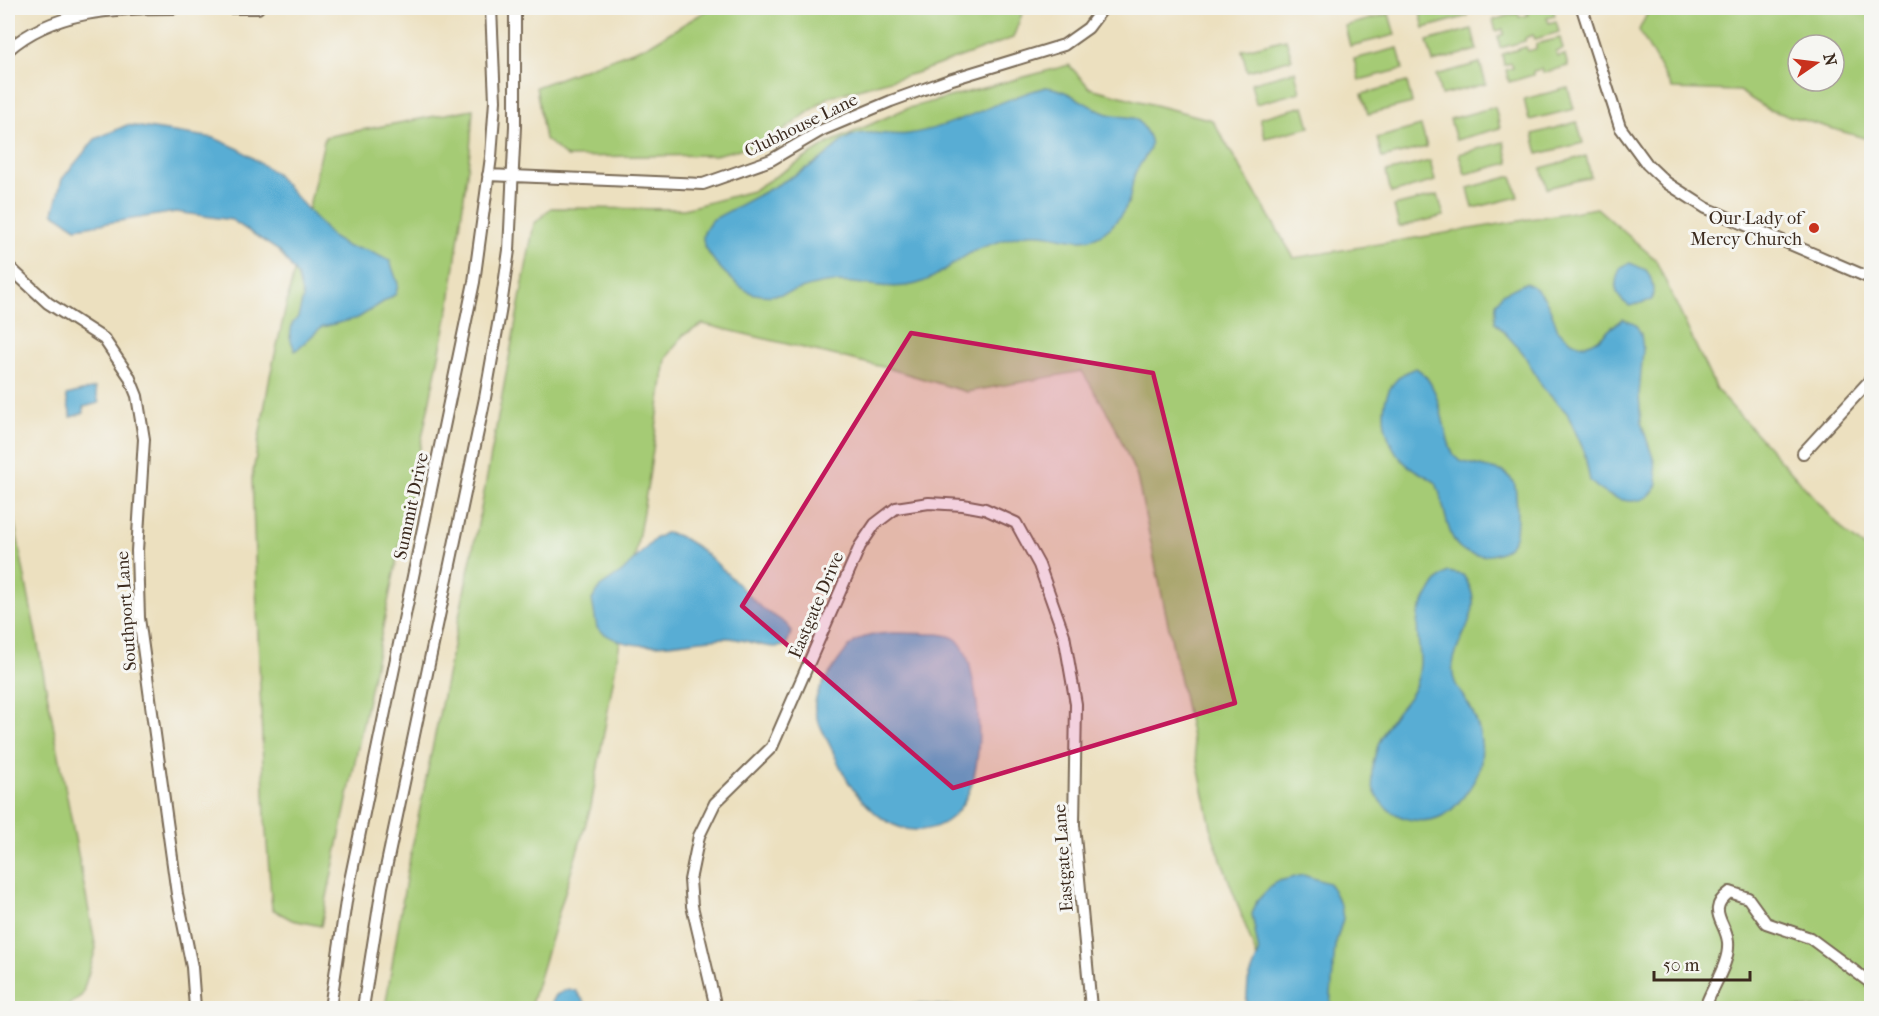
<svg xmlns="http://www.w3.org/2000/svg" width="1879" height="1016" viewBox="0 0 1879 1016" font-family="'IM FELL French Canon',serif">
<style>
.green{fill:#a5cb75;stroke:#707a4a;stroke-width:1.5;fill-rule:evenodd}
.water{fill:#58add4;stroke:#4a6c79;stroke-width:1.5}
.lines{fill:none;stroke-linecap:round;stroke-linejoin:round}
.street-casing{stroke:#796a56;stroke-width:14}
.street{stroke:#fff;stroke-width:10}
.marked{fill:#c2185b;fill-opacity:0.2;stroke:#c2185b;stroke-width:4.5;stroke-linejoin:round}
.poi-dot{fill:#c8321e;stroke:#f6f6f2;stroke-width:2}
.labels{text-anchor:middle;stroke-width:6;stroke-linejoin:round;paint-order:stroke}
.street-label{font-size:18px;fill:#3b2a1e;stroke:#f6f6f2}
.poi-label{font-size:18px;fill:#3b2a1e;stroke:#f6f6f2;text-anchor:end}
</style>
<rect width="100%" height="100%" fill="#f6f6f2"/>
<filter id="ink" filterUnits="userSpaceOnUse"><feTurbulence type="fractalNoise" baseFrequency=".0167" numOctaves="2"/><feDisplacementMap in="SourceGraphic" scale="12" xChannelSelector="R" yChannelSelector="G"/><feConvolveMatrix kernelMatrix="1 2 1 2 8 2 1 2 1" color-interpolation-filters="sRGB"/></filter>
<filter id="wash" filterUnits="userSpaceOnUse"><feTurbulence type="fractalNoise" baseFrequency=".008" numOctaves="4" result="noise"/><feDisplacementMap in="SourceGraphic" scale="24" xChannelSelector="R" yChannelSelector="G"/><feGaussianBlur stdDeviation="1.35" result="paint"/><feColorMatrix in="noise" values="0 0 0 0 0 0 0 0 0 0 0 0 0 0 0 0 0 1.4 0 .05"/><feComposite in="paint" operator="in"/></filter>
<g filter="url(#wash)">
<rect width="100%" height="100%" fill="#ece0bf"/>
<path class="green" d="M 711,8 L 1024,8 L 1013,38 L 916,73 L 829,97 L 768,142 L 715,155 L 567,157 L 545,139 L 536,87 L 649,45 Z
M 1419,8 L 1466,8 L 1468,16 L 1424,28 Z
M 1541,8 L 1553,8 L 1555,16 L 1547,18 L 1549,23 L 1556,21 L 1559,32 L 1535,39 L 1533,35 L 1525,38 L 1525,41 L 1500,48 L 1498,37 L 1504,34 L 1503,29 L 1496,31 L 1493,20 L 1518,13 L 1519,17 L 1528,15 L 1527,11 Z
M 1650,8 L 1871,8 L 1871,140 L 1769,110 L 1739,91 L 1672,89 L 1639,30 ZM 1798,45 L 1834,45 L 1834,81 L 1798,81 Z
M 1389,14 L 1395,35 L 1350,46 L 1345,26 Z
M 1472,29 L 1477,50 L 1433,62 L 1427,41 Z
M 1560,38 L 1563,49 L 1556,52 L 1557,57 L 1565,55 L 1568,66 L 1543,73 L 1542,69 L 1533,71 L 1533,75 L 1509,82 L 1506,70 L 1513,68 L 1511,63 L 1504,65 L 1502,54 L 1526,47 L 1528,51 L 1536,49 L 1536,44 Z
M 1286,39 L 1292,59 L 1247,71 L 1242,50 Z
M 1398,48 L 1403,69 L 1359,80 L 1354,59 Z
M 1480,63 L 1486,84 L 1441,95 L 1436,75 Z
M 1069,65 L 1090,88 L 1212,120 L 1294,258 L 1597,208 L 1655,259 L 1716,389 L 1846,533 L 1871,553 L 1871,1008 L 1267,1008 L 1271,996 L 1213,837 L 1137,477 L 1112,420 L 1082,371 L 967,392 L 887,368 L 703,324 L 683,335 L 666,359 L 649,477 L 591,806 L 530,1008 L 385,1008 L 408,867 L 480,514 L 534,224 L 551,208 L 684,209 L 752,191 L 829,143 L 905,109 Z
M 1295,71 L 1300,92 L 1256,104 L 1251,83 Z
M 1407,82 L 1412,103 L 1368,114 L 1362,94 Z
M 1568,88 L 1574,109 L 1529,120 L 1524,99 Z
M 1304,106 L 1310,127 L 1265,138 L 1260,118 Z
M 1495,107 L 1500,128 L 1456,140 L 1450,119 Z
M 473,109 L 470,151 L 450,303 L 321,926 L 292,920 L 272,909 L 265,818 L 252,478 L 270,376 L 325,137 Z
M 1577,122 L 1583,143 L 1538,154 L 1533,134 Z
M 1421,126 L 1427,147 L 1382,158 L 1377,138 Z
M 1504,142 L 1509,163 L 1465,174 L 1459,154 Z
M 1586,156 L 1591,177 L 1547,188 L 1541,168 Z
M 1430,161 L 1435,181 L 1391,193 L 1386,172 Z
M 1512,176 L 1518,197 L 1473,208 L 1468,188 Z
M 1438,195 L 1444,216 L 1399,227 L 1394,206 Z
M 8,489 L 96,948 L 82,995 L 65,1008 L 8,1008 Z"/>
<path class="water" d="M 1046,87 C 1069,89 1084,105 1105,113 C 1116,117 1127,116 1137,119 C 1162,149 1147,148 1135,174 C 1131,184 1132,196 1127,205 C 1124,213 1116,221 1111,227 C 1081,254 1060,230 1028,234 C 1015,236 1001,241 989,245 C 961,253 941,279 912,285 C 883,291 855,279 826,283 C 801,286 781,300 755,294 C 739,291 701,253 703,236 C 704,230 709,225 712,220 C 747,201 783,183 817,162 C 828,155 837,143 849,137 C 868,128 888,137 908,134 C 956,127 999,99 1046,87 Z
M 127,125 L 214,138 L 239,149 L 275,173 L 333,238 L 348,247 L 367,250 L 390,261 L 398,284 L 396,294 L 358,318 L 322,327 L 295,351 L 290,338 L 292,324 L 298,317 L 303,298 L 297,275 L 279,251 L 232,220 L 176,212 L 76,228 L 53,213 L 62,179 L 95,139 Z
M 1630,263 L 1646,270 C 1653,280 1654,288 1652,300 L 1630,306 C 1613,297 1613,283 1621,267 Z
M 1525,283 C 1545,288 1552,313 1558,330 C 1590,362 1599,334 1623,319 L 1636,325 L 1641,334 L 1643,350 L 1639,394 L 1641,422 L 1654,461 L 1658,484 C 1644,513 1608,500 1590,481 L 1584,451 L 1567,413 L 1543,388 L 1523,353 L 1495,322 L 1496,304 L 1502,294 Z
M 1416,368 C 1443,384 1441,432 1454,456 L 1460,461 L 1504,472 L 1514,482 C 1517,491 1518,528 1515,537 C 1508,558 1473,561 1459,547 C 1446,535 1444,500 1436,483 C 1426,474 1411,471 1402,460 C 1377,432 1375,381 1416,368 Z
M 95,388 L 99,403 L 83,407 L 84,413 L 71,417 L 66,395 Z
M 665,533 C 696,534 737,586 760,606 C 769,615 787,620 792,632 L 786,645 C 768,652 747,638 727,638 C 685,638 633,660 597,628 L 592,600 L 600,587 L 622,572 L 656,538 Z
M 1448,572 L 1463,575 C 1489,611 1458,631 1453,664 C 1450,682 1461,692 1469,705 C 1480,724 1485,750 1479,771 C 1474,784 1455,811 1442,816 C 1411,831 1368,808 1372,772 C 1374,752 1382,733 1393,717 C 1401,706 1412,697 1416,684 C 1426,656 1414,641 1418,616 C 1420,608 1426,599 1430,592 C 1435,583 1439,577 1448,572 Z
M 938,634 C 945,635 950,635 956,639 C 965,647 970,664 972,676 C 984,722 987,824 921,830 C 893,832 873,813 856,793 C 846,781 841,768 834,754 C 813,708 803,711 836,664 C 844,653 851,641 865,637 C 887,630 916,634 938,634 Z
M 1303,875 L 1329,883 L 1341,906 L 1343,919 L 1335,946 L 1330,1008 L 1246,1008 L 1248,982 L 1259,953 L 1252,914 L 1257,901 L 1275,882 Z
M 568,989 L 576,991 L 589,1008 L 549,1008 L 556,995 Z
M 919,1004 L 974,1008 L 881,1008 Z"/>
</g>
<g filter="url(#ink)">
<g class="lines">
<defs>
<path id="street" d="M 220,8 L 258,8
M 1582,8 L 1620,127 L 1647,164 L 1667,183 L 1706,208 L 1872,279
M 8,50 C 53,10 116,8 174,8
M 488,175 L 703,184 L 771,160 L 822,130 L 891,101 L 949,80 L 1064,45 L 1088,28 L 1103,8
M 8,266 L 48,303 L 104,339 L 129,376 L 137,396 L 144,439 L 137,551 L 139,618 L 177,894 L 192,967 L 195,1008
M 1803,453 L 1872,378
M 330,1008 L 347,895 L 474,282 L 491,157 L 495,101 L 491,8
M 363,1008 L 382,887 L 485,398 L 500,313 L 509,250 L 515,126 L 515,8
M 716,1008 L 692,906 L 690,880 L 699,836 L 715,803 L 772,747 L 860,546 L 875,524 L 896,508 L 929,503 L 963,505 L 985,509 L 1016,523 L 1039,565 L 1064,635 L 1076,704 L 1074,825 L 1091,1008
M 1705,1008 C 1711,988 1730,964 1728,942 C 1726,922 1705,910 1730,892 L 1748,898 L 1766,923 L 1810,938 L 1872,984"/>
</defs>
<use href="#street" class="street-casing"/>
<use href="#street" class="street"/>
</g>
</g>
<path class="marked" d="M 911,333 L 1153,373 L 1235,703 L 953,788 L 742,606 Z"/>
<circle class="poi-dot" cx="1814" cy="228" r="6"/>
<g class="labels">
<g class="street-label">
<text transform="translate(801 125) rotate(-26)" y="6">Clubhouse Lane</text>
<text transform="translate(411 506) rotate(-78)" y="6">Summit Drive</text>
<text transform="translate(816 605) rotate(-67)" y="6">Eastgate Drive</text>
<text transform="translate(126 611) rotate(-94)" y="6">Southport Lane</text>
<text transform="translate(1063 858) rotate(-94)" y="6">Eastgate Lane</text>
</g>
<g class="poi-label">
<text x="1802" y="224">Our Lady of<tspan x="1802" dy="21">Mercy Church</tspan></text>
</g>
</g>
<rect width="1879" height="1016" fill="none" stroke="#f6f6f2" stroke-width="30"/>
<g transform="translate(1816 63) rotate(76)"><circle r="28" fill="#f6f6f2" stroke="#aba49d" stroke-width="1.5"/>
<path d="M0-4.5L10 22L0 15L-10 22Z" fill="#c8321e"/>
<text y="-9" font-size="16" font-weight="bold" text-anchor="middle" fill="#3b2a1e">N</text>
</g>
<path d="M1654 971v9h96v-9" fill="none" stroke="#3b2a1e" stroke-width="3"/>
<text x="1663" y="971" font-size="18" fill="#3b2a1e" stroke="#f6f6f2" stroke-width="4.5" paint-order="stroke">50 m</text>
</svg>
